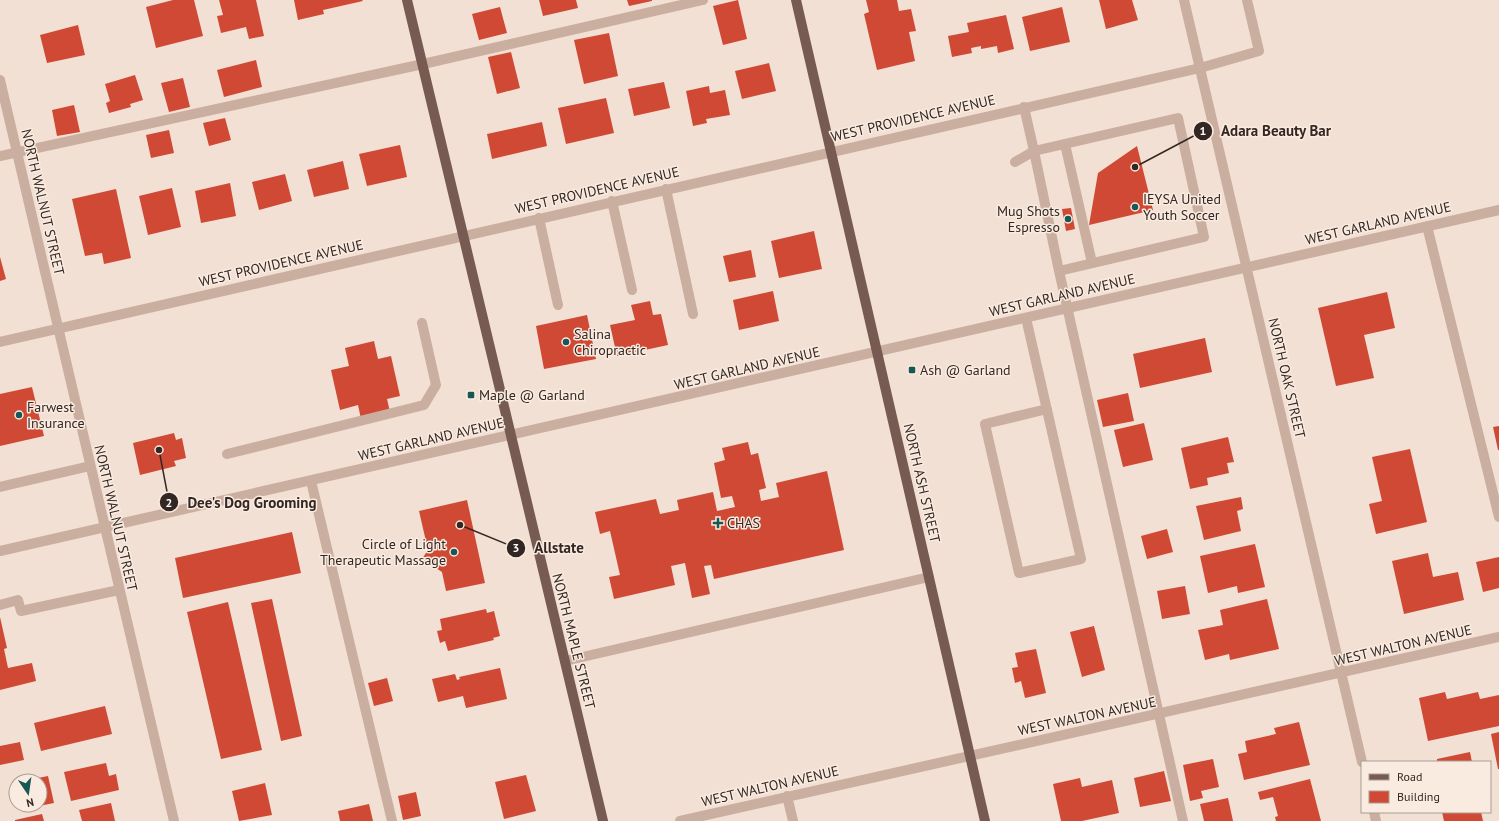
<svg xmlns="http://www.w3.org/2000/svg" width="1499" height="821" viewBox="0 0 1499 821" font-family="'PT Sans',sans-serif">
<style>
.building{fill:#cf4934}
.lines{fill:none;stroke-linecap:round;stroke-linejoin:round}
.minor{stroke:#caae9f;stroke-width:10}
.major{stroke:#775b53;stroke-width:10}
.poi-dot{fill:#175754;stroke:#faebe0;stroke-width:1.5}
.labels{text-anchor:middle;stroke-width:3;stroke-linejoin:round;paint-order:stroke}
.street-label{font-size:14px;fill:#332723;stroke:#faebe0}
.poi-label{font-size:14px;fill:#332723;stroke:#faebe0;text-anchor:start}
.leader{fill:none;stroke:#332723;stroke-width:1.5}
.callout-dot{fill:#332723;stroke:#faebe0;stroke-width:1.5}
.mark-label{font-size:12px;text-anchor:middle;font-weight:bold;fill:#fff}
.callout-label{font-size:15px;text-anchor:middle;font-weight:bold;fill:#332723;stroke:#faebe0;stroke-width:3;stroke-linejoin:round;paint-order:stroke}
</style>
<rect width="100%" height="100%" fill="#f2e0d4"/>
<path class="building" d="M 173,0 L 194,0 L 203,36 L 156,48 L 146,7 Z
M 219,0 L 256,0 L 264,36 L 249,39 L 246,27 L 221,33 L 217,16 L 223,15 Z
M 294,0 L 362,0 L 363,1 L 323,10 L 324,14 L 298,20 Z
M 539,0 L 576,0 L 578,8 L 543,16 Z
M 627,0 L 652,0 L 652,1 L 629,6 Z
M 738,0 L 747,39 L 723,45 L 713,6 Z
M 866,0 L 897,0 L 899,11 L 911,9 L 916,31 L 909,32 L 915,61 L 877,70 L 864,14 L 869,12 Z
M 1099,0 L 1132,0 L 1138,20 L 1106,29 Z
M 500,7 L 507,33 L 479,40 L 472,14 Z
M 1062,7 L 1070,42 L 1030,51 L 1022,17 Z
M 1006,15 L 1014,49 L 998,53 L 997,46 L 981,49 L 981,46 L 971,48 L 972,53 L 952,57 L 948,36 L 969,32 L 967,23 Z
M 78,25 L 85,55 L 47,63 L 40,35 Z
M 609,33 L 618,76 L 584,84 L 574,40 Z
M 511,52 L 520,88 L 497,94 L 488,57 Z
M 256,60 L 262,87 L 224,97 L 217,70 Z
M 769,63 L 776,91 L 742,99 L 735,71 Z
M 135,75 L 143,100 L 130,104 L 131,107 L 109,113 L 106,103 L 110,101 L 105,84 Z
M 183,78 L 190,107 L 169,112 L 161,83 Z
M 664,82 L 670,108 L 634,116 L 628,89 Z
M 709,86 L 710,93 L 725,90 L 730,115 L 706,119 L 707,123 L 693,126 L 686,91 Z
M 606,98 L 614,133 L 566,144 L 558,108 Z
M 74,105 L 80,132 L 57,136 L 52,110 Z
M 225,118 L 231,140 L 209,146 L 203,123 Z
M 542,122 L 547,146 L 492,159 L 487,134 Z
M 169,130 L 174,153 L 151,158 L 146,135 Z
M 400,145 L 407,177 L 367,186 L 359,154 Z
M 1137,146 L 1153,210 L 1089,225 L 1098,173 Z
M 343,161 L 349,189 L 314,197 L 307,170 Z
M 285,174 L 292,201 L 259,210 L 252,182 Z
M 230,183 L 236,216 L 201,223 L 195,191 Z
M 172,188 L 181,227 L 148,235 L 139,196 Z
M 116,189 L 131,258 L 104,264 L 102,253 L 85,256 L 72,199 Z
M 1071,208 L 1075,229 L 1066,231 L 1062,209 Z
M 814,231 L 822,269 L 779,278 L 771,241 Z
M 751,250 L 756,277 L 729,282 L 723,256 Z
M 0,257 L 6,279 L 0,281 Z
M 773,291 L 779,321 L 739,330 L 733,300 Z
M 1387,292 L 1395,328 L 1364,335 L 1374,378 L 1336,386 L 1318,308 Z
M 650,301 L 653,315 L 661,314 L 668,345 L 617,356 L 610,325 L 635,320 L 631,305 Z
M 587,315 L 596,359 L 544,369 L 536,326 Z
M 1205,338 L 1212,372 L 1140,388 L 1133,354 Z
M 374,341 L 378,359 L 391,356 L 400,396 L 387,399 L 390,412 L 361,419 L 358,405 L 340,410 L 331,370 L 349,366 L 345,348 Z
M 32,387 L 44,436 L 0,446 L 0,394 Z
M 1128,393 L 1134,421 L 1103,427 L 1097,400 Z
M 1144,423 L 1153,460 L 1123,467 L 1114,430 Z
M 1499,426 L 1499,450 L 1498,450 L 1493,427 Z
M 174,433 L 176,440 L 182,438 L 186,458 L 174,461 L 176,466 L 140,475 L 133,443 Z
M 1228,437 L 1234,462 L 1227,463 L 1229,473 L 1207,478 L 1208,485 L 1190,489 L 1181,448 Z
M 748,442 L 751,455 L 758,453 L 766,488 L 759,490 L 761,501 L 779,497 L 776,483 L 827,471 L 844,550 L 714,579 L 711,565 L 704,566 L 710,594 L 692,598 L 685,563 L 671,566 L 675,585 L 614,599 L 609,577 L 620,575 L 610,531 L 600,534 L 595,512 L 656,499 L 660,514 L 679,510 L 677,500 L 713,492 L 717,511 L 735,507 L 732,496 L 721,498 L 714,463 L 725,460 L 722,448 Z
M 1410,449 L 1427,522 L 1376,534 L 1369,504 L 1382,501 L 1372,457 Z
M 1241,497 L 1243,509 L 1237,511 L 1241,531 L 1204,540 L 1196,506 Z
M 467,500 L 485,583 L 446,591 L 442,572 L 422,559 L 428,550 L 419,511 Z
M 1167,529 L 1173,552 L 1147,559 L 1141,536 Z
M 292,532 L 301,573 L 183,598 L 175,558 Z
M 1255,544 L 1265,587 L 1238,593 L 1237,586 L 1208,593 L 1200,556 Z
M 1428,553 L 1433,577 L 1458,572 L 1464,600 L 1404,614 L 1392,561 Z
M 1499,557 L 1499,588 L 1483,592 L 1476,562 Z
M 1185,586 L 1190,614 L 1162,619 L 1157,591 Z
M 272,599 L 302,736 L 281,741 L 251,603 Z
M 1267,599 L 1279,649 L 1230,660 L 1229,654 L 1205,660 L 1198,630 L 1223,625 L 1220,610 Z
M 228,602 L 262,750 L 221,759 L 187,612 Z
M 486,609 L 487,613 L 494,611 L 500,636 L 493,638 L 494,640 L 448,651 L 445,641 L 440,643 L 437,631 L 442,630 L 440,619 Z
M 0,617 L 7,648 L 4,649 L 8,668 L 32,663 L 36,681 L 0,690 Z
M 1094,626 L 1105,670 L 1082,677 L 1070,632 Z
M 1036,649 L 1046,693 L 1025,698 L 1021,681 L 1015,683 L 1012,668 L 1018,667 L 1015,653 Z
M 500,668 L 507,699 L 466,708 L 463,696 L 438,702 L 432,679 L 455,674 L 457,680 L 460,679 L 459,677 Z
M 387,678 L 393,701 L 374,706 L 368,683 Z
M 1445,692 L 1447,699 L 1478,692 L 1480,699 L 1499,695 L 1499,726 L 1428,741 L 1419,698 Z
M 105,706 L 112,734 L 41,751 L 34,723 Z
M 1299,722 L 1310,765 L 1244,780 L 1238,754 L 1247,752 L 1245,741 L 1276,734 L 1274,728 Z
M 1499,732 L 1499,769 L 1498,769 L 1491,734 Z
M 20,742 L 24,760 L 0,765 L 0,746 Z
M 1470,752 L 1472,762 L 1437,762 L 1437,759 Z
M 1213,759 L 1219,787 L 1201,791 L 1203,798 L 1190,801 L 1183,765 Z
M 106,763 L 109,776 L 116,774 L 119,790 L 71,801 L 64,772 Z
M 1164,771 L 1171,801 L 1140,807 L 1134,778 Z
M 526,775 L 536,811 L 504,819 L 495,782 Z
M 48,776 L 54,803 L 29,808 L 28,805 L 40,805 L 40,781 L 28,780 Z
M 1080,778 L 1082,787 L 1112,780 L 1119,813 L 1082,821 L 1061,821 L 1053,784 Z
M 1310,779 L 1321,821 L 1276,821 L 1275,817 L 1278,816 L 1273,797 L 1260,800 L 1258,792 Z
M 265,783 L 272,815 L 239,821 L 232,791 Z
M 416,792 L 421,816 L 403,820 L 398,796 Z
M 1228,798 L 1233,821 L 1204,821 L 1200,804 Z
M 111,803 L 115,821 L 82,821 L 79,810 Z
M 369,804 L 373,821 L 340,821 L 338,811 Z
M 1442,812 L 1481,812 L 1483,821 L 1444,821 Z
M 42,814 L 44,821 L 15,821 L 15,820 Z"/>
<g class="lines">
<path class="minor" d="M 1184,0 L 1362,762
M 0,80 L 174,821
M 1024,107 L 1034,151 L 1178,118 L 1204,237 L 1059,271 L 1183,821
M 1065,144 L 1092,263
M 0,156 L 423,64 L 703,0
M 1015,162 L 1034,151 L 1059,271
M 666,189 L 693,314
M 612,201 L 632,290
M 539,218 L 558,305
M 1427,226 L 1499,517
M 1026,318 L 1081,559 L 1019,573 L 985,424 L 1047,409
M 0,342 L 1200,68 L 1259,51 L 1247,0
M 227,454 L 424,405 L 436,385 L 422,323
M 311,481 L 392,821
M 0,487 L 90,466
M 0,551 L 1499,210
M 0,605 L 18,600 L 21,611 L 119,590
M 565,661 L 929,577
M 787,796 L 793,821
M 1374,812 L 1376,821
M 680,821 L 1499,637"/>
<path class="major" d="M 407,0 L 603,821
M 796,0 L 985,821"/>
</g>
<g class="poi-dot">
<circle cx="1135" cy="207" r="4"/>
<circle cx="1068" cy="219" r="4"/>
<circle cx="566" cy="342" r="4"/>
<rect x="908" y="366" width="8" height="8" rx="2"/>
<rect x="467" y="391" width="8" height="8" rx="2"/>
<circle cx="19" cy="415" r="4"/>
<path d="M716 517h4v4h4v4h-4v4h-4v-4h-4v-4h4z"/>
<circle cx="454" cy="552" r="4"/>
</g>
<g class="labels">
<g class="street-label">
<text transform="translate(913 118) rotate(-13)" y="5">WEST PROVIDENCE AVENUE</text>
<text transform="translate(597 190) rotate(-13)" y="5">WEST PROVIDENCE AVENUE</text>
<text transform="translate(43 202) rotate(77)" y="5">NORTH WALNUT STREET</text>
<text transform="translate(1378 223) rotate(-13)" y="5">WEST GARLAND AVENUE</text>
<text transform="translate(281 263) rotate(-13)" y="5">WEST PROVIDENCE AVENUE</text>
<text transform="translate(1062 295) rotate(-13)" y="5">WEST GARLAND AVENUE</text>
<text transform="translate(747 368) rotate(-13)" y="5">WEST GARLAND AVENUE</text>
<text transform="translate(1287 378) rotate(77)" y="5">NORTH OAK STREET</text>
<text transform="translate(431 439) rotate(-13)" y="5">WEST GARLAND AVENUE</text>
<text transform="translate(922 483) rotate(77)" y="5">NORTH ASH STREET</text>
<text transform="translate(116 518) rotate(77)" y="5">NORTH WALNUT STREET</text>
<text transform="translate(574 641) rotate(76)" y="5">NORTH MAPLE STREET</text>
<text transform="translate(1403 645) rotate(-13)" y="5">WEST WALTON AVENUE</text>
<text transform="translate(1087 716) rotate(-12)" y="5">WEST WALTON AVENUE</text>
<text transform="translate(770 786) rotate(-13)" y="5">WEST WALTON AVENUE</text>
</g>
<g class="poi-label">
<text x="1143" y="204">IEYSA United<tspan x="1143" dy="16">Youth Soccer</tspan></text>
<text x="1060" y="216" text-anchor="end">Mug Shots<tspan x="1060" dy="16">Espresso</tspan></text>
<text x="574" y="339">Salina<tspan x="574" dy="16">Chiropractic</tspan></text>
<text x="920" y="375">Ash @ Garland</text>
<text x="479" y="400">Maple @ Garland</text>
<text x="27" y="412">Farwest<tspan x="27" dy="16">Insurance</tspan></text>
<text x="727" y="528">CHAS</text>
<text x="446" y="549" text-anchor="end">Circle of Light<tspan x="446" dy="16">Therapeutic Massage</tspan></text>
</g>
</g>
<path class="leader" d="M1135 167L1203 131M159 450L169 502M460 525L516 548"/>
<g class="callout-dot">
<circle cx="1135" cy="167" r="4"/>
<circle cx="159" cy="450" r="4"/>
<circle cx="460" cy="525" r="4"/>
<circle cx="1203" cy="131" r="10"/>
<circle cx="169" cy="502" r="10"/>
<circle cx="516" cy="548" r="10"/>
</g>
<g class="mark-label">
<text x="1203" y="135">1</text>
<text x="169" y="507">2</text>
<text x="516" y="552">3</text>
</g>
<g class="callout-label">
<text x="1276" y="136">Adara Beauty Bar</text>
<text x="252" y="508">Dee's Dog Grooming</text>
<text x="559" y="553">Allstate</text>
</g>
<rect x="1361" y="761" width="130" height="52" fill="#faebe0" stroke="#aa9d94"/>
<rect x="1369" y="774" width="20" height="6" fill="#775b53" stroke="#aa9d94"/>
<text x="1397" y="781" font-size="12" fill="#332723">Road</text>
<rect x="1369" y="791" width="20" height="12" fill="#cf4934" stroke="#aa9d94"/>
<text x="1397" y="801" font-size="12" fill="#332723">Building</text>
<g transform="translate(28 793) rotate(167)"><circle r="19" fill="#faebe0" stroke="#aa9d94"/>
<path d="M0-3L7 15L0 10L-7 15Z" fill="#175754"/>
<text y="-6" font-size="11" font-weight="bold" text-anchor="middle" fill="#332723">N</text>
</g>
</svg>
